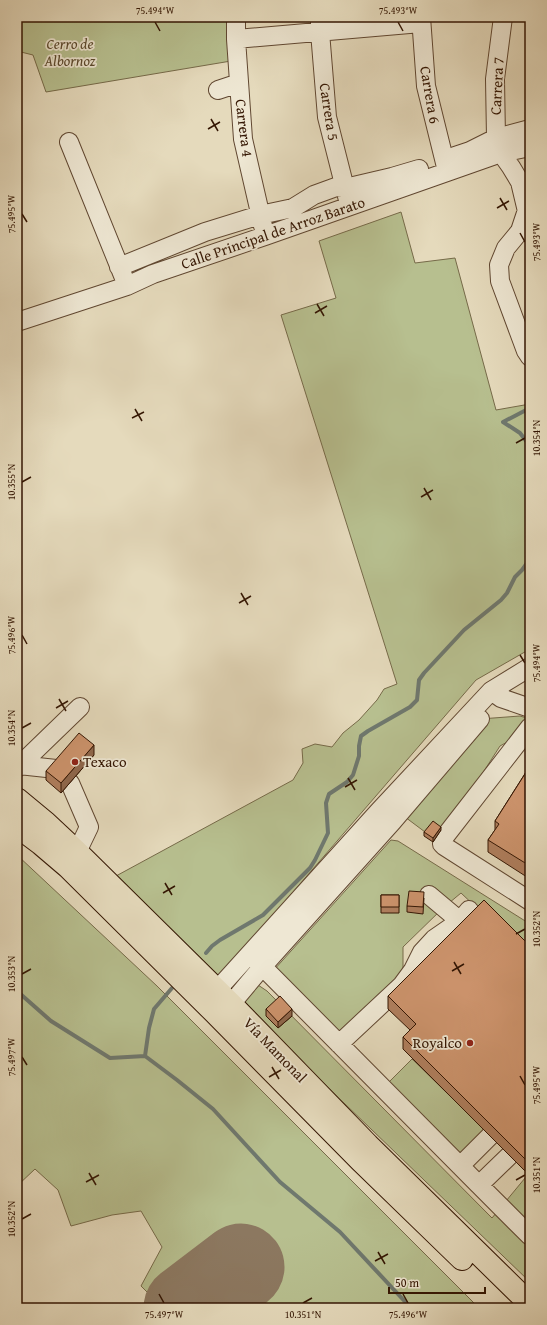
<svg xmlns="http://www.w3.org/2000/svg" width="547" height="1325" viewBox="0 0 547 1325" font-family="'Gentium Book Plus',serif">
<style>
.green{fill:#b7bf8f;stroke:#766a49}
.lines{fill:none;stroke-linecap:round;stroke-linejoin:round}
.stream{stroke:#6f786e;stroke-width:4}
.runway{stroke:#8c7860;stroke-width:87}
.minor-casing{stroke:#604731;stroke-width:20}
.major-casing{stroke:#341603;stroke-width:24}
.minor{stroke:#eee7d3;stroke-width:18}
.major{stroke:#e5dabc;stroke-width:22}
.wall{fill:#af7e5d;stroke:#341603}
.shaded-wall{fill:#8f674c;stroke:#341603}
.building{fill:#cc936c;stroke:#341603}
.ticks{fill:none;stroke:#341603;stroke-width:1.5}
.poi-dot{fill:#8f2418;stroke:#eee7d3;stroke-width:1.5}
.labels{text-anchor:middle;stroke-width:3.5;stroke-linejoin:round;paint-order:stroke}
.park-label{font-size:15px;font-style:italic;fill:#5b492d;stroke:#eee7d3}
.street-label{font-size:15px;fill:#341603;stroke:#eee7d3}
.poi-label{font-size:15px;fill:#341603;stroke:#eee7d3;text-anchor:start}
.neatline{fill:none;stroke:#341603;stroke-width:1.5}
.ticks-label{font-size:10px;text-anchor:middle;fill:#341603}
</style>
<rect width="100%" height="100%" fill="#e5dabc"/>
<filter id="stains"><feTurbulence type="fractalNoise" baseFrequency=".005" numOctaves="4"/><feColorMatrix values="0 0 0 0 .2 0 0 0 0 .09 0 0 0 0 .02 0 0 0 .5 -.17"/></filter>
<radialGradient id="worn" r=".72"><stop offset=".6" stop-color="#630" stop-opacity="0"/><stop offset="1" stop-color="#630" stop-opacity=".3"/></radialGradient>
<path class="green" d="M 17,17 L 235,17 L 237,60 L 46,92 L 33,55 L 17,51 Z
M 401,212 L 415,263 L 455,258 L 496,410 L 530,404 L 530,649 L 476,680 L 218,979 L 116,876 L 293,780 L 303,763 L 302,749 L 315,744 L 332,747 L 343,733 L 359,720 L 377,700 L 384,689 L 397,684 L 281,315 L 336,298 L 319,241 Z
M 520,716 L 530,719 L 529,730 L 500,746 L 445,832 L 425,832 L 405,817 L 480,719 Z
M 391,840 L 398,841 L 530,924 L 530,958 L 461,893 L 443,908 L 403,947 L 403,972 L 337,1034 L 273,971 Z
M 17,855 L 157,986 L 479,1308 L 163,1308 L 141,1286 L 162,1247 L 141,1211 L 112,1215 L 71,1226 L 58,1190 L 35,1169 L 17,1186 Z
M 258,985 L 267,991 L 492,1218 L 530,1172 L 530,1282 L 239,1002 Z
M 412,1059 L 487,1132 L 457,1158 L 385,1086 Z"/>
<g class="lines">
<path class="stream" d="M 530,408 L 503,422 L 520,433 L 530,446
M 206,953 L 212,946 L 220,940 L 263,915 L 310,868 L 315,860 L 328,833 L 326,803 L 329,794 L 347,782 L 353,775 L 359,756 L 359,746 L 361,736 L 368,731 L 410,707 L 417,700 L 419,680 L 424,673 L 464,630 L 501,600 L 507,593 L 515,577 L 522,570 L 530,559
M 17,991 L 51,1021 L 110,1058 L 145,1056 L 177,1080 L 213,1109 L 280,1182 L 340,1232 L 411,1308
M 145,1056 L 149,1028 L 154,1009 L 172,988"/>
<path class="runway" d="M 187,1308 L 241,1267"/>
<defs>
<path id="minor" d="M 236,17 L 236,39 L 243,139 L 263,226
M 320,17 L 320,32 L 327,117 L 348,200
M 421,17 L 426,86 L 447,171
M 503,17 L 495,79 L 496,138 L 501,153 L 511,167 L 520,182 L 530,224
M 236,39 L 421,23
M 218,90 L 239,83
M 69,142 L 124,278
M 449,158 L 470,151 L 496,138 L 530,129
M 526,213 L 520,231 L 506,248 L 499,265 L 500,281 L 526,351 L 530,357
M 119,267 L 205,232 L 260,215 L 293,208 L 314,195 L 336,187 L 345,188 L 392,177 L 419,169
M 17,322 L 127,286 L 153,274 L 265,236 L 447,172 L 501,153 L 530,147
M 491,691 L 501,698 L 530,708
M 530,727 L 443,839 L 442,844 L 444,846 L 530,901
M 19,765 L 56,769
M 17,768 L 80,707
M 70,783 L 89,827 L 77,852
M 429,895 L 460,921
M 254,958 L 479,1185 L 509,1156
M 217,990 L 379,811 L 491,691 L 530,667
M 231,1004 L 262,967 L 393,821 L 480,719
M 339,1044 L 402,985 L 413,970 L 422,952 L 434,939 L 460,921 L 469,910
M 460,1166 L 490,1136
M 479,1185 L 530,1236"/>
<path id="major" d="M 17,799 L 46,823 L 77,852 L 231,1004 L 368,1145 L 530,1304
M 17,826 L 41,844 L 68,867 L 214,1012 L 361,1161 L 462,1259"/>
</defs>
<use href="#minor" class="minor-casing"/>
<use href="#major" class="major-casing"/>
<use href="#minor" class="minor"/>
<use href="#major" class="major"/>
</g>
<path class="wall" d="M 528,35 L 530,35 L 530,56 L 528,42 Z
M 530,753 L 530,879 L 488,852 L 488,840 L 495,830 L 495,821 L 526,772 L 526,760 Z
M 94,755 L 61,793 L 46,780 L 46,771 Z
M 441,830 L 433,842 L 424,836 L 424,832 Z
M 381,895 L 399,895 L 399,913 L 381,913 Z
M 424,898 L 423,914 L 407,912 L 407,906 Z
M 530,946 L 528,1174 L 403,1049 L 403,1037 L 410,1030 L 388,1009 L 388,996 Z
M 266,1009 L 292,1016 L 278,1028 L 266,1016 Z"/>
<path class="shaded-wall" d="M 94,745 L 94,755 L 61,793 L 61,783 Z
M 441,827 L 441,830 L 433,842 L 433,838 Z
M 292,1009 L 292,1016 L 278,1028 L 278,1022 Z
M 530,1160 L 530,1172 L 528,1174 L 528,1162 Z"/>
<path class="building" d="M 528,35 L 530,35 L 530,50 Z
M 79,733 L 94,745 L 61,783 L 46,771 Z
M 530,753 L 530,762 L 526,760 Z
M 530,766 L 530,866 L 488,840 L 499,824 L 495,821 Z
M 433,821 L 441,827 L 433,838 L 424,832 Z
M 409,891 L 424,892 L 423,907 L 407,906 Z
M 381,895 L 399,895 L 399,907 L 381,907 Z
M 484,900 L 530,946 L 530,1160 L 528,1162 L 403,1037 L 416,1024 L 388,996 Z
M 280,996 L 292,1009 L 278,1022 L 266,1009 Z"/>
<path class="ticks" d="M 155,22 L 160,31M 398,22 L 403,31M 211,119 L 218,131M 208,129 L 220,122M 500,198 L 507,210M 497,208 L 509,201M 22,214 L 27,222M 520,233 L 525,242M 317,304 L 324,316M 315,313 L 327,306M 135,409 L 142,421M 132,418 L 144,412M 516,443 L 525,438M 22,482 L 31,477M 424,488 L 431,500M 421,497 L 433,490M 241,593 L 248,605M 239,603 L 251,596M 22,635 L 27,644M 520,655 L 525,663M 59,699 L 66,711M 56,708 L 68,701M 22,728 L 31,723M 348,778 L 355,790M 345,787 L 357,780M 165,883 L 172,895M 163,893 L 175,886M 516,934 L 525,929M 454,962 L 461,974M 452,971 L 464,964M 22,974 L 31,969M 22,1057 L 27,1065M 272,1067 L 279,1079M 520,1076 L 525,1085M 269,1077 L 281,1070M 89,1173 L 96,1185M 516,1180 L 525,1175M 86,1182 L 99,1175M 22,1219 L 31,1214M 378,1252 L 385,1264M 375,1261 L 388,1254M 159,1294 L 164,1303M 403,1294 L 408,1303M 303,1303 L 312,1298"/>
<g class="poi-dot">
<circle cx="75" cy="762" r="4"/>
<circle cx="470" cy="1043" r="4"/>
</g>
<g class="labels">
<g class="park-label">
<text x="70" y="49">Cerro de<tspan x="70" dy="17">Albornoz</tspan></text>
</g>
<g class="street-label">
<text transform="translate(497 86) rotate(-87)" y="5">Carrera 7</text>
<text transform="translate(430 95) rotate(80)" y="5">Carrera 6</text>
<text transform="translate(329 112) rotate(81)" y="5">Carrera 5</text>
<text transform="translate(244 128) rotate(83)" y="5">Carrera 4</text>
<text transform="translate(273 233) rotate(-19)" y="5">Calle Principal de Arroz Barato</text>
<text transform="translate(275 1050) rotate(46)" y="5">Vía Mamonal</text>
</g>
<g class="poi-label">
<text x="83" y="767">Texaco</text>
<text x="462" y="1048" text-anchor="end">Royalco</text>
</g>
</g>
<rect width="547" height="1325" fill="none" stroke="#e5dabc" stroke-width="44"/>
<path d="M389 1287v6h96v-6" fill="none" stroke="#341603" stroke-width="2"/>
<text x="395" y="1287" font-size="12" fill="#341603" stroke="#eee7d3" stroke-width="3" paint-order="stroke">50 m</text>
<rect x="22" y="22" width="503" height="1281" class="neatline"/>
<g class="ticks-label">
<text x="155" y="14">75.494°W</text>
<text x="398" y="14">75.493°W</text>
<text transform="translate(11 214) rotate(-90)" y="4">75.495°W</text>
<text transform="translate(536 242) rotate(-90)" y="4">75.493°W</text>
<text transform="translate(536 438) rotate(-90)" y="4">10.354°N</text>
<text transform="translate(11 482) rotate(-90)" y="4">10.355°N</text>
<text transform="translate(11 635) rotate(-90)" y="4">75.496°W</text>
<text transform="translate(536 663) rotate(-90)" y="4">75.494°W</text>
<text transform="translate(11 728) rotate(-90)" y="4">10.354°N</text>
<text transform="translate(536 929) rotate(-90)" y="4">10.352°N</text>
<text transform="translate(11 974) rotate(-90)" y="4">10.353°N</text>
<text transform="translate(11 1057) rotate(-90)" y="4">75.497°W</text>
<text transform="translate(536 1085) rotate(-90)" y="4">75.495°W</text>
<text transform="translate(536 1175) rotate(-90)" y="4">10.351°N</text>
<text transform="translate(11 1219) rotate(-90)" y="4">10.352°N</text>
<text x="164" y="1318">75.497°W</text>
<text x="303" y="1318">10.351°N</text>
<text x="408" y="1318">75.496°W</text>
</g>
<rect width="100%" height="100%" filter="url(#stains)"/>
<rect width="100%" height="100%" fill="url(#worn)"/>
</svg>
